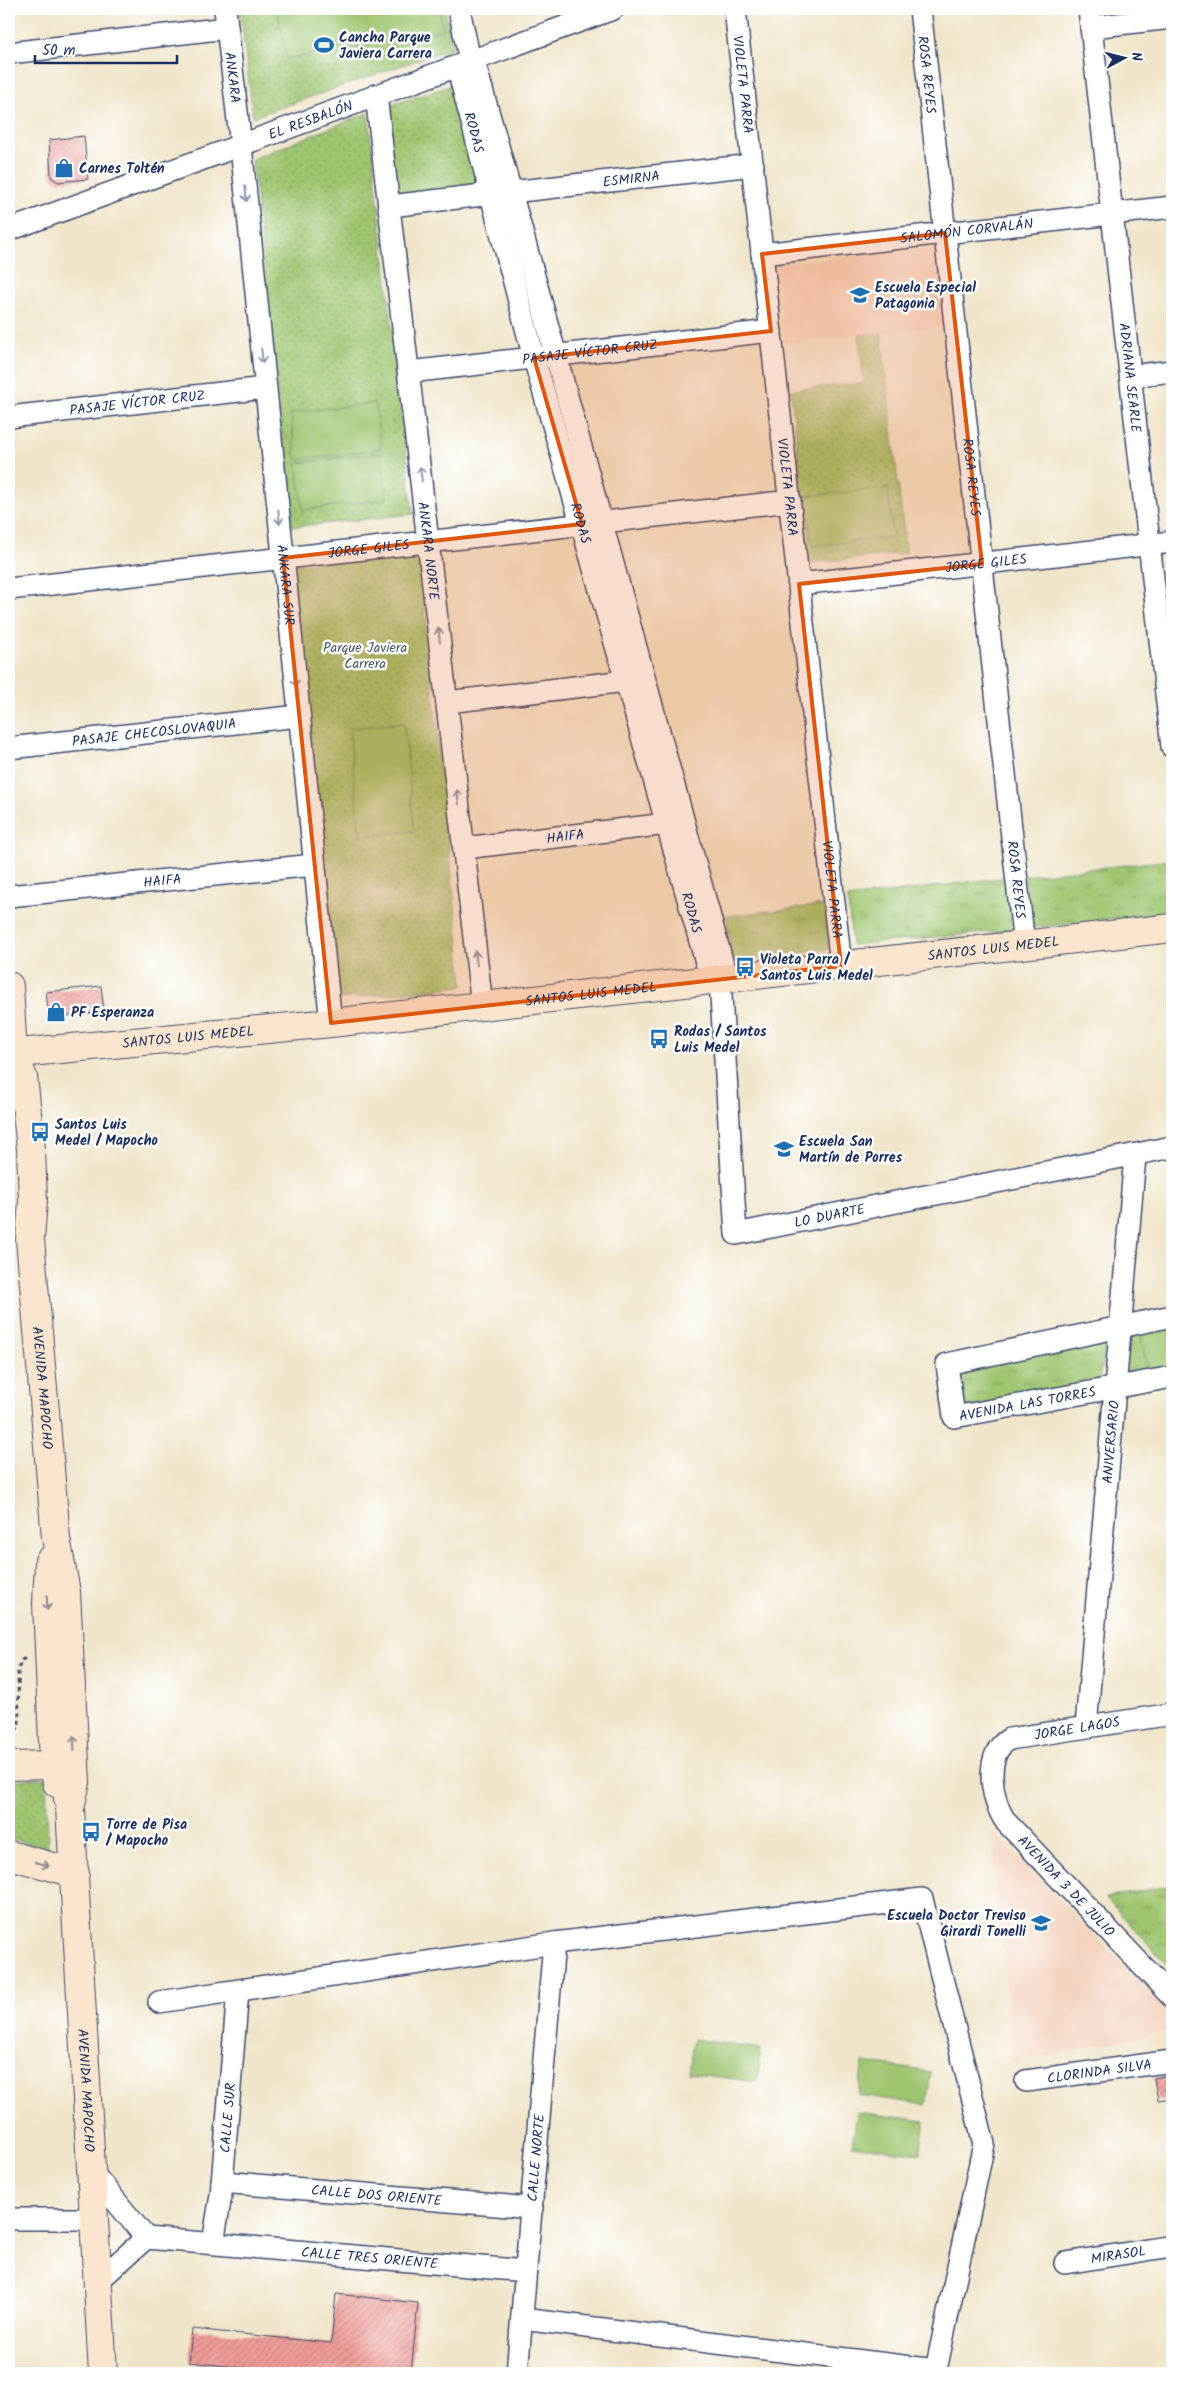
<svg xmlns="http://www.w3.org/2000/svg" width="1181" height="2382" viewBox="0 0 1181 2382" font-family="Kalam,sans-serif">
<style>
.built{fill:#f4d3c0}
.grass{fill:url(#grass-tufts);stroke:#5d7a66}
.park{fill:url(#park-dots);stroke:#5d7a66}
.pitch{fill:#9fc56f;stroke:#5d7a66}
.building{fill:url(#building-hatch)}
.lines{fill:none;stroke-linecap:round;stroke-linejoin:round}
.street-casing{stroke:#3b4a6e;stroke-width:24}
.secondary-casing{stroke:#3b4a6e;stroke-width:30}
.path{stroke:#3b4a6e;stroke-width:3;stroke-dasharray:4 4;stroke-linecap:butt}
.street{stroke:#fff;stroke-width:21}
.secondary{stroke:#fbe5cf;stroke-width:28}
.oneway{stroke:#8d97ae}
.oneway2{stroke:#8b8a96}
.marked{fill:#de5710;fill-opacity:0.2;stroke:#de5710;stroke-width:4;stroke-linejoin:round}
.labels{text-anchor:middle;stroke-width:5;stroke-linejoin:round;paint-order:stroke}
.poi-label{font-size:14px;font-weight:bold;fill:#1b2f5e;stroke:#fff;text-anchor:start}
.street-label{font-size:14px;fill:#1b2f5e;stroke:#fff}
.park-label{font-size:14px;fill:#435c63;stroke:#fff}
</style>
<defs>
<pattern id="grass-tufts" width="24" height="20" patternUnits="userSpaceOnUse" patternTransform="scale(1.25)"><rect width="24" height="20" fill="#9fc56f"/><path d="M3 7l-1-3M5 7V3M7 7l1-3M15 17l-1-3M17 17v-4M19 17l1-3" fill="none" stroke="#81a05e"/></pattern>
<pattern id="park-dots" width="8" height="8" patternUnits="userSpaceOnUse" patternTransform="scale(1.25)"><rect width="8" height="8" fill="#9fc56f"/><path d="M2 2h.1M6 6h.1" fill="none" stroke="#81a05e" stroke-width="1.8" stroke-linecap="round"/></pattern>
<pattern id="building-hatch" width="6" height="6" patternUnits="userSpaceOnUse" patternTransform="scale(1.25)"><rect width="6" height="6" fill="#f19c98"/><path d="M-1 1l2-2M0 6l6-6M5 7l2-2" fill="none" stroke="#c2807f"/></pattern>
</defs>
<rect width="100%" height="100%" fill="#fff"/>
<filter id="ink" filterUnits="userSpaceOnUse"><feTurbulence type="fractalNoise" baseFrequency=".02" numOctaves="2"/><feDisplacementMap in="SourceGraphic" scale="10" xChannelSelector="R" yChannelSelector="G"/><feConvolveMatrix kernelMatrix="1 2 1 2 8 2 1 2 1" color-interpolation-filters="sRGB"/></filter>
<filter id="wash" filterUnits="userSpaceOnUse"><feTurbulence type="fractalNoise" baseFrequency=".0096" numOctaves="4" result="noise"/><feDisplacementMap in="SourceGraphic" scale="20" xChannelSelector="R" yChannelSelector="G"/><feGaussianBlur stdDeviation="1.12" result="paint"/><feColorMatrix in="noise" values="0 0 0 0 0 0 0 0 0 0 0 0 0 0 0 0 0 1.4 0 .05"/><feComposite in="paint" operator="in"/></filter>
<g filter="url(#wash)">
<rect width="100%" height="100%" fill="#f0e5ca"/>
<path class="built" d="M 937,249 L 945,326 L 785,343 L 775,264 Z
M 992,1831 L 1172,2015 L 1172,2030 L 1012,2063 Z"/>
<path class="grass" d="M 1172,860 L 1172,912 L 1029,928 L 1023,876 Z
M 1007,877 L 1012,930 L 852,945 L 848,898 Z
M 825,905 L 829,949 L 732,960 L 727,916 Z
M 1139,1328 L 1150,1378 L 1123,1384 L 1125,1331 Z
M 1107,1340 L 1098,1383 L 965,1408 L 959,1368 Z
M 1172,1885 L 1172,1970 L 1106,1898 Z"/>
<path class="park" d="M 240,9 L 445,9 L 452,48 L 253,117 Z
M 455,84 L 479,186 L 396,196 L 385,107 Z
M 368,113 L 413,514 L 292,527 L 252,159 Z
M 881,333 L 906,553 L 809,563 L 791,390 L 864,383 L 859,335 Z
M 419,552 L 463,986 L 337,999 L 292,565 Z
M 46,1778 L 48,1848 L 9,1838 L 9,1780 Z"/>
<path class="pitch" d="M 277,9 L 439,9 L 443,30 L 287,59 Z
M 375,403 L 381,449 L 296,460 L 291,413 Z
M 381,453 L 387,499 L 303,510 L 297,463 Z
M 888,488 L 893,537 L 812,546 L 806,496 Z
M 404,723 L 414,831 L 360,836 L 349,728 Z
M 1172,1321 L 1172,1373 L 1150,1378 L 1139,1328 Z
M 693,2039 L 761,2049 L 757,2082 L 689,2073 Z
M 863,2062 L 931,2072 L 926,2105 L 858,2095 Z
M 857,2112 L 925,2121 L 920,2154 L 852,2145 Z"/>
<g id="blocks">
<path class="building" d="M 84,136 L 88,179 L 58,182 L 51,177 L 49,140 Z
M 101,986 L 104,1012 L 49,1018 L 46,992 Z
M 1172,2075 L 1172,2098 L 1158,2100 L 1154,2078 Z
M 336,2294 L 418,2303 L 411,2373 L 292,2373 L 189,2362 L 192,2329 L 331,2343 Z"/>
</g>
</g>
<g filter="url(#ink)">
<use href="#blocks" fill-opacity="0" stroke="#3b4a6e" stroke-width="1"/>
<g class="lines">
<defs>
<g id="street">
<path id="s1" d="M 225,9 L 241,146 L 331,1023"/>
<path d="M 459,9 L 470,61 L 477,72 L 511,192 L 727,979"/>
<path id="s2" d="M 735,9 L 841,966"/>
<path id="s3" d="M 920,9 L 1024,945"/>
<path id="s4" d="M 1089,9 L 1172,747"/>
<path d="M 1091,27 L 1172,18"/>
<path d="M 9,53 L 227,28"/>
<path id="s5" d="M 470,61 L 461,81 L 534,358 L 706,962 L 720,980 L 736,1234 L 1172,1147"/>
<path id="s6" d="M 376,95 L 482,1006"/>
<path id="s7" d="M 511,192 L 753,165"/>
<path d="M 390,206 L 491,194"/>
<path id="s8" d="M 9,230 L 613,9"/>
<path id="s9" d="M 762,254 L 1172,207"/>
<path id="s10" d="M 409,372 L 771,331"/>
<path d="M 1131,376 L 1172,371"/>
<path id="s11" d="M 9,417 L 265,388"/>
<path id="s12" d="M 799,584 L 1172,542"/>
<path id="s13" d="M 9,589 L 790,501"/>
<path d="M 447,702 L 626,681"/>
<path id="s14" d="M 9,748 L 299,716"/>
<path id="s15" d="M 464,848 L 667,824"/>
<path id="s16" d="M 9,896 L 314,865"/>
<path id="s17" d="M 1172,1316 L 947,1364 L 954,1417 L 1172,1377"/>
<path id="s18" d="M 1172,1714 L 1009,1739 C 983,1754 991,1801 1006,1822 L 1172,1997"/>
<path id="s19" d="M 1086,1727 L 1135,1156"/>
<path d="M 159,2002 L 554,1943 L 922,1899 L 984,2144 L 936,2370 L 522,2319"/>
<path id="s20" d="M 1026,2081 L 1172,2061"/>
<path d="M 92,2172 L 146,2238"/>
<path id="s21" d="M 222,2182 L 532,2208"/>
<path d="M 9,2219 L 94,2219"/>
<path id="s22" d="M 213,2243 L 221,2195 L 238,1991"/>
<path id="s23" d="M 1065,2263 L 1172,2246"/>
<path id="s24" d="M 98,2281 L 146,2238 L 526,2271"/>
<path id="s25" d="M 517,2373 L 554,1943"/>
</g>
<g id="secondary">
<path id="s26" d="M 9,986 L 13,1053 L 23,1077 L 31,1149 L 33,1201 L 30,1239 L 56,1538 L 66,1592 L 76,1782 L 70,1808"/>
<path id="s27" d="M 9,1054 L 331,1023 L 1172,928"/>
<path d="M 49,1561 L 47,1603 L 54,1765 L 57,1783"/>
<path id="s28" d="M 54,1765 L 64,1777 L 70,1808 L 103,2373"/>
<path d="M 9,1766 L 54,1765"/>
<path d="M 9,1855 L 75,1873"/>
</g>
</defs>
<use href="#street" class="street-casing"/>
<use href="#secondary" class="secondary-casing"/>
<path class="path" d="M 9,1735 L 19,1727 L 18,1669 L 22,1660 L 27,1657"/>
<use href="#street" class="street"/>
<use href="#secondary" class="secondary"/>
</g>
<defs><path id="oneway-shaft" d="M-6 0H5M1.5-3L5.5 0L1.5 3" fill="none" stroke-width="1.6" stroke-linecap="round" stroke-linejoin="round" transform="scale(1.25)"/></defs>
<g class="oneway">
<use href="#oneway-shaft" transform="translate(246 194) rotate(84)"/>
<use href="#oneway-shaft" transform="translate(262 356) rotate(84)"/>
<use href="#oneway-shaft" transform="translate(421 474) rotate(-97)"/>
<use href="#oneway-shaft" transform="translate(279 517) rotate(84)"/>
<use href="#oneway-shaft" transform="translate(439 635) rotate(-97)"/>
<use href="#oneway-shaft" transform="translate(295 679) rotate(84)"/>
<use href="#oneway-shaft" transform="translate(458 797) rotate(-97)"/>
<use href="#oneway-shaft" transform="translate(476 958) rotate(-97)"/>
</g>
<g class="oneway2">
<use href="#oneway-shaft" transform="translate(47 1603) rotate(89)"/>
<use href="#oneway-shaft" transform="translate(74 1743) rotate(-93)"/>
<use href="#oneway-shaft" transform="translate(42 1864) rotate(15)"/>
</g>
</g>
<path class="marked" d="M 945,233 L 982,564 L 799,584 L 841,966 L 331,1023 L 283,558 L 582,524 L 534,358 L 771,331 L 762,254 Z"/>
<defs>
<symbol id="stadium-bare" viewBox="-9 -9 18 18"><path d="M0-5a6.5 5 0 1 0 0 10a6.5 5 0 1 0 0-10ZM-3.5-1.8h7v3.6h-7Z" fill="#1f6fb2" stroke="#fff" stroke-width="2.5" paint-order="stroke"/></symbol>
<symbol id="shop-bare" viewBox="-9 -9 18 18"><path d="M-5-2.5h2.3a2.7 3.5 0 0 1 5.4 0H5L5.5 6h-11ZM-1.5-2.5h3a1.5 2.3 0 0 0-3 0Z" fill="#1f6fb2" stroke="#fff" stroke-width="2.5" paint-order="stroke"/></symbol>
<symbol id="school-bare" viewBox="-9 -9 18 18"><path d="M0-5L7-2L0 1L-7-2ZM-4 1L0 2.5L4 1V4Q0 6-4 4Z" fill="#1f6fb2" stroke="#fff" stroke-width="2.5" paint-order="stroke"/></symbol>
<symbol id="bus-bare" viewBox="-9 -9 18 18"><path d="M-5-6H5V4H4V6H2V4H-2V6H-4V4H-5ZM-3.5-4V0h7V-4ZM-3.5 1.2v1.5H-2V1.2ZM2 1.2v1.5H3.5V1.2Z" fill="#1f6fb2" stroke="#fff" stroke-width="2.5" paint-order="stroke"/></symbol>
</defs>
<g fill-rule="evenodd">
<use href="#stadium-bare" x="310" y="31" width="28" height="28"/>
<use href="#shop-bare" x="50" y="154" width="28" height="28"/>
<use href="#school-bare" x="846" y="281" width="28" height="28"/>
<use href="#bus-bare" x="731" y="953" width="28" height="28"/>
<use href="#shop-bare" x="42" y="998" width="28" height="28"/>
<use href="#bus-bare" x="645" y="1025" width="28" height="28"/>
<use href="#bus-bare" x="26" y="1118" width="28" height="28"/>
<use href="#school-bare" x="770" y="1135" width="28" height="28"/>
<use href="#bus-bare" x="77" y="1818" width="28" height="28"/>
<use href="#school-bare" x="1027" y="1909" width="28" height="28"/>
</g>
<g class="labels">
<g class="poi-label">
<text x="339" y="42">Cancha Parque<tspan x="339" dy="16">Javiera Carrera</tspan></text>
<text x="79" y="173">Carnes Toltén</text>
<text x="875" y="292">Escuela Especial<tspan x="875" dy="16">Patagonia</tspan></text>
<text x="760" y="964">Violeta Parra /<tspan x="760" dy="16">Santos Luis Medel</tspan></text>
<text x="71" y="1017">PF Esperanza</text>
<text x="674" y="1036">Rodas / Santos<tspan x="674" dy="16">Luis Medel</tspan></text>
<text x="55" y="1129">Santos Luis<tspan x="55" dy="16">Medel / Mapocho</tspan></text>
<text x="799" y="1146">Escuela San<tspan x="799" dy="16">Martín de Porres</tspan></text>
<text x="106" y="1829">Torre de Pisa<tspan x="106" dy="16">/ Mapocho</tspan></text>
<text x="1026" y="1920" text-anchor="end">Escuela Doctor Treviso<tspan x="1026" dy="16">Girardi Tonelli</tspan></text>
</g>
<g class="street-label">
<text dy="5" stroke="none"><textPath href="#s3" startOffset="66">ROSA REYES</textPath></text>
<text dy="5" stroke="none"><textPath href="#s1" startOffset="69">ANKARA</textPath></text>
<text dy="5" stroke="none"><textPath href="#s2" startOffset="76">VIOLETA PARRA</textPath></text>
<text dy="5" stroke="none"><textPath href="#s8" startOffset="321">EL RESBALÓN</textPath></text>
<text dy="5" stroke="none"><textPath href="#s5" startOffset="75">RODAS</textPath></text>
<text dy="5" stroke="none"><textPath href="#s7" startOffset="121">ESMIRNA</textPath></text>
<text dy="5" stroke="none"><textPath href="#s9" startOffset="206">SALOMÓN CORVALÁN</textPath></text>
<text dy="5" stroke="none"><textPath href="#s10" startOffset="182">PASAJE VÍCTOR CRUZ</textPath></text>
<text dy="5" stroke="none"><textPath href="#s4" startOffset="371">ADRIANA SEARLE</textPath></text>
<text dy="5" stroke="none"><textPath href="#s11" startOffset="129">PASAJE VÍCTOR CRUZ</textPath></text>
<text dy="5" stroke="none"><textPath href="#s3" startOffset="471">ROSA REYES</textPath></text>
<text dy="5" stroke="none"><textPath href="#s2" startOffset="481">VIOLETA PARRA</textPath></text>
<text dy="5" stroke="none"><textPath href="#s5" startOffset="480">RODAS</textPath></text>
<text dy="5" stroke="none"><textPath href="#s13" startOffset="362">JORGE GILES</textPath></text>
<text dy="5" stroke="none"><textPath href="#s6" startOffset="459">ANKARA NORTE</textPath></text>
<text dy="5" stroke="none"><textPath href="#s12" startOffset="188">JORGE GILES</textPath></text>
<text dy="5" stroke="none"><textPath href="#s1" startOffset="579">ANKARA SUR</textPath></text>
<text dy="5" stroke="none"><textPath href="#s14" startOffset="146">PASAJE CHECOSLOVAQUIA</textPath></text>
<text dy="5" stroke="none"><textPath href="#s15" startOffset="102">HAIFA</textPath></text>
<text dy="5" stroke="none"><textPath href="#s3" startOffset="876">ROSA REYES</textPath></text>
<text dy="5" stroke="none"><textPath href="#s16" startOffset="154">HAIFA</textPath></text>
<text dy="5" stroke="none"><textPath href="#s2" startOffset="886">VIOLETA PARRA</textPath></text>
<text dy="5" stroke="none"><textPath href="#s5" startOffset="885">RODAS</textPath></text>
<text dy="5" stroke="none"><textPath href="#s27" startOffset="990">SANTOS LUIS MEDEL</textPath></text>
<text dy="5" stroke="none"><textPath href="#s27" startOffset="585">SANTOS LUIS MEDEL</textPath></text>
<text dy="5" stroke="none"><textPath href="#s27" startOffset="180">SANTOS LUIS MEDEL</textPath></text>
<text dy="5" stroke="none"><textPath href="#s5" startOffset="1309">LO DUARTE</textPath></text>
<text dy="5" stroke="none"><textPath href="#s26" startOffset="405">AVENIDA MAPOCHO</textPath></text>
<text dy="5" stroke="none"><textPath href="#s17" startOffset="358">AVENIDA LAS TORRES</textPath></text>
<text dy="5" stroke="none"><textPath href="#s19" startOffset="286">ANIVERSARIO</textPath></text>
<text transform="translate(1077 1728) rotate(-9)" y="5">JORGE LAGOS</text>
<text dy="5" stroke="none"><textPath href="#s18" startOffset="344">AVENIDA 3 DE JULIO</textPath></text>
<text dy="5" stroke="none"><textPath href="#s20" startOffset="74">CLORINDA SILVA</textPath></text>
<text dy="5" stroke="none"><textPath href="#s28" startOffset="330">AVENIDA MAPOCHO</textPath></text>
<text dy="5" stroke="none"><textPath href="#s22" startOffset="126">CALLE SUR</textPath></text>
<text dy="5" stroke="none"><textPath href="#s25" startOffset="216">CALLE NORTE</textPath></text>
<text dy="5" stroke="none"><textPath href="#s21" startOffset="155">CALLE DOS ORIENTE</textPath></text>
<text dy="5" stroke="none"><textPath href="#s23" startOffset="54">MIRASOL</textPath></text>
<text dy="5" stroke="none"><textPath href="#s24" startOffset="289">CALLE TRES ORIENTE</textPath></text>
</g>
<g class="park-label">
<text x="365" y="652">Parque Javiera<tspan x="365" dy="16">Carrera</tspan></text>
</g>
</g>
<rect width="1181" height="2382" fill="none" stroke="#fff" stroke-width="30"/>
<g transform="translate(1124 58) rotate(83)" stroke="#ffffff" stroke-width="4" paint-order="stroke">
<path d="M0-4L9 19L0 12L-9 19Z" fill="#1b2f5e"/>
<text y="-8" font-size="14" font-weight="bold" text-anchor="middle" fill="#1b2f5e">N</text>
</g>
<path d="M35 55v8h142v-8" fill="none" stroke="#1b2f5e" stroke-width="2.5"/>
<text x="42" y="55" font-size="15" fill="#1b2f5e" stroke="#ffffff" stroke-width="4" paint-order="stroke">50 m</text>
</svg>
